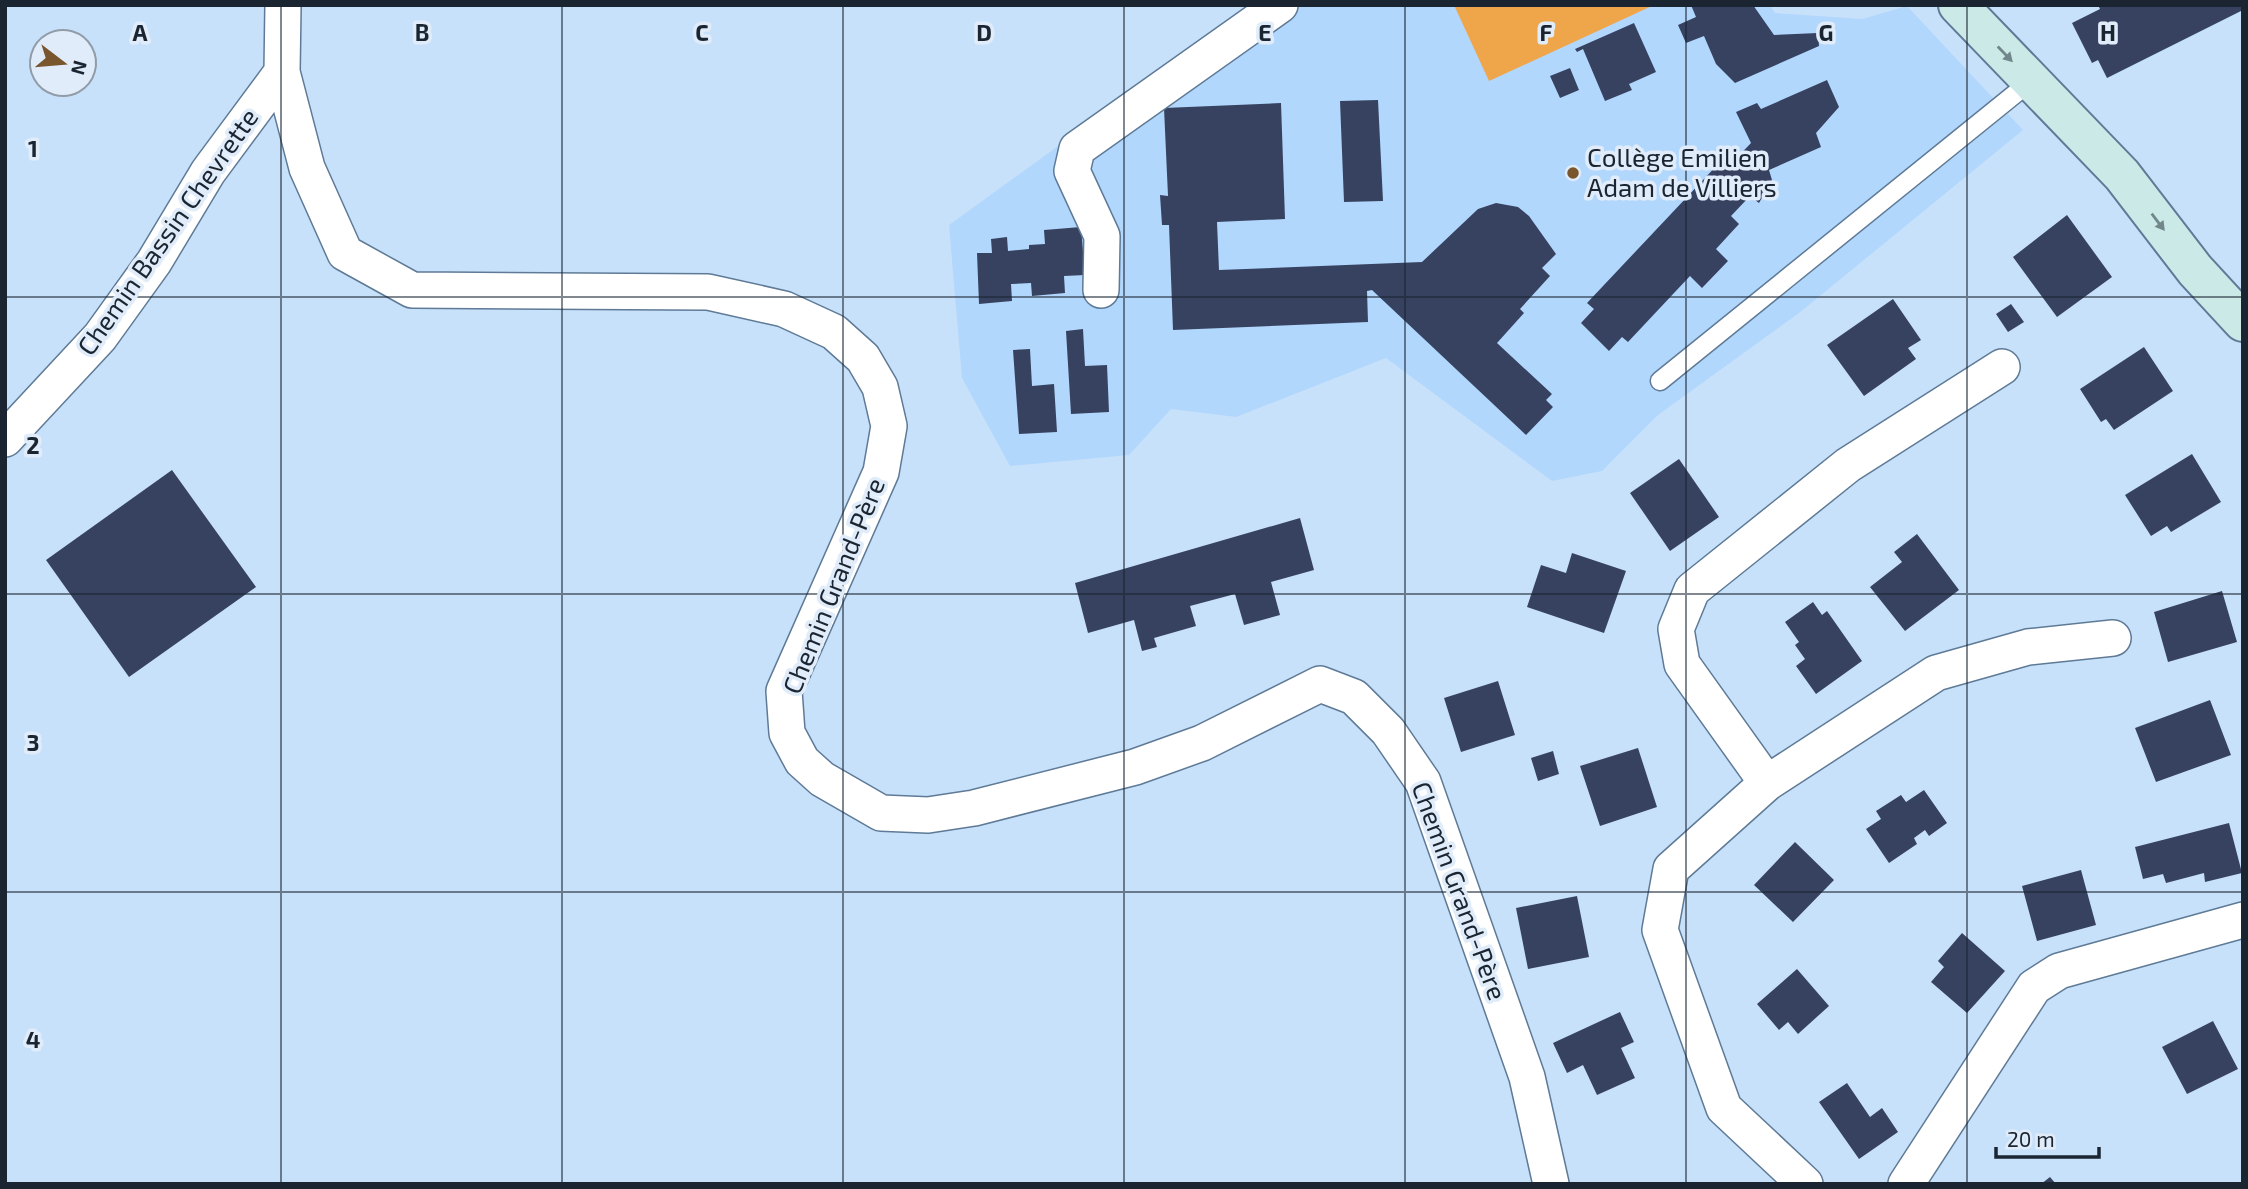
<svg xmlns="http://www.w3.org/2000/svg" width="2248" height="1189" viewBox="0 0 2248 1189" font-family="'Exo 2',sans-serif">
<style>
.built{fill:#b2d7fc}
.green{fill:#efa549}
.building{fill:#374261}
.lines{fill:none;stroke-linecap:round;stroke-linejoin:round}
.service-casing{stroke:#5e7a96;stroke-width:21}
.minor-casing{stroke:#5e7a96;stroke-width:38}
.secondary-casing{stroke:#5e7a96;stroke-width:42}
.service{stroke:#fff;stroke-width:18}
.minor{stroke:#fff;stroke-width:35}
.secondary{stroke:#cbe9e7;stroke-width:38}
.oneway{fill:#72878c}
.grid{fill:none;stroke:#1a2531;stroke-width:2;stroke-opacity:0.55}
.poi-dot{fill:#79562e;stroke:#e0ecf9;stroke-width:2.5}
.labels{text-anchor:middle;stroke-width:7;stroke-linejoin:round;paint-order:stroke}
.poi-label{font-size:26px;fill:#1a2531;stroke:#e0ecf9;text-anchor:start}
.street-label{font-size:26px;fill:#1a2531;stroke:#e0ecf9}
.grid-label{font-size:23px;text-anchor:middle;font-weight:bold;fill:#1a2531;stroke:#e0ecf9;stroke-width:7;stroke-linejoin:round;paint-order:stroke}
</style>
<rect width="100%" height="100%" fill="#c8e1fa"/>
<path class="built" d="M 1253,5 L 1770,5 L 1775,13 L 1862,19 L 1907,6 L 2023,130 L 1799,313 L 1658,415 L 1602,471 L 1552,481 L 1386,358 L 1236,417 L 1171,409 L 1129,455 L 1010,466 L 962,378 L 949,225 Z"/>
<path class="green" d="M 1454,5 L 1654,5 L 1489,81 Z"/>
<path class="building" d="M 1691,5 L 1753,5 L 1774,35 L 1818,33 L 1819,46 L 1735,83 L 1716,64 L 1704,36 L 1686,43 L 1678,25 L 1696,17 Z
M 2098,5 L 2243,5 L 2243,10 L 2107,78 L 2098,60 L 2092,63 L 2072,23 L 2100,9 Z
M 1634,23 L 1656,72 L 1629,84 L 1632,90 L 1605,101 L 1583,49 L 1577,52 L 1575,49 Z
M 1570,68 L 1579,90 L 1560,98 L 1550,76 Z
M 1827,80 L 1839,107 L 1816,133 L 1821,147 L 1769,170 L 1772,180 L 1759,203 L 1750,196 L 1731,216 L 1739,224 L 1716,249 L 1728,261 L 1702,288 L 1690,276 L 1628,342 L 1622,337 L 1609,351 L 1581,323 L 1594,309 L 1587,303 L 1720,162 L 1726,169 L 1751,143 L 1736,112 L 1757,103 L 1761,109 Z
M 1378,100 L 1383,201 L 1344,202 L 1340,101 Z
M 1281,103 L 1285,219 L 1217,222 L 1219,270 L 1422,262 L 1478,209 L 1496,203 L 1518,207 L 1529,216 L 1556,254 L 1542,268 L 1550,276 L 1520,309 L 1524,313 L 1497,343 L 1552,394 L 1546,400 L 1553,407 L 1526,435 L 1372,290 L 1367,291 L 1368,322 L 1173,330 L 1169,225 L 1162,225 L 1160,195 L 1168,196 L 1164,108 Z
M 2067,215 L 2112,277 L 2057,317 L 2013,257 Z
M 1081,227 L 1085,275 L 1064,276 L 1065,293 L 1032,296 L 1031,283 L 1011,284 L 1012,301 L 979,304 L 977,253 L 992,253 L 991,239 L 1007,237 L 1008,251 L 1029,249 L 1029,245 L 1045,244 L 1044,230 Z
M 1893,299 L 1921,340 L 1908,348 L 1916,359 L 1864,396 L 1827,345 Z
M 2011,304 L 2024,322 L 2008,332 L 1996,314 Z
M 1083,329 L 1085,366 L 1107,365 L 1109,412 L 1071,414 L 1066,331 Z
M 2144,347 L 2173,391 L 2114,430 L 2106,419 L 2101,422 L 2080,389 Z
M 1030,349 L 1032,386 L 1054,384 L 1057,432 L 1019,434 L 1013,350 Z
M 2192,454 L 2221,502 L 2171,532 L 2167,526 L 2151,536 L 2125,495 Z
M 1679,459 L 1719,517 L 1670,551 L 1630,493 Z
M 172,470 L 256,587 L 129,677 L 46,560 Z
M 1300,518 L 1314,570 L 1271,582 L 1280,615 L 1244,625 L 1235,594 L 1190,606 L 1196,626 L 1154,638 L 1157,647 L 1142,651 L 1134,620 L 1088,633 L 1075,583 Z
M 1917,534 L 1959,590 L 1905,631 L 1870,587 L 1902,562 L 1894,552 Z
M 1572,553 L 1626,571 L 1604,633 L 1527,607 L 1541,565 L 1566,573 Z
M 2222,591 L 2237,642 L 2168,662 L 2154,612 Z
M 1813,602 L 1822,615 L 1827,611 L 1862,661 L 1816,694 L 1796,666 L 1805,659 L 1795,645 L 1799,642 L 1785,622 Z
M 1498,681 L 1515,735 L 1461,752 L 1444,698 Z
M 2210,700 L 2231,755 L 2156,782 L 2135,728 Z
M 1638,748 L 1657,807 L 1600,826 L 1580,766 Z
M 1553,751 L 1559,774 L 1538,781 L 1531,758 Z
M 1924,790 L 1947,823 L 1929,836 L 1925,830 L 1914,838 L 1917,844 L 1889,863 L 1866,829 L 1881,819 L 1876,811 L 1901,795 L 1906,802 Z
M 2229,823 L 2242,873 L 2205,882 L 2204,873 L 2166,883 L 2163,874 L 2143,879 L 2135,847 Z
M 1795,842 L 1834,880 L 1793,922 L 1754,885 Z
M 2081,870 L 2096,925 L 2037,941 L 2022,886 Z
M 1577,896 L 1589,957 L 1528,969 L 1516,908 Z
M 1962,933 L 2005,971 L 1967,1013 L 1931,982 L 1944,967 L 1938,961 Z
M 1797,969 L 1829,1006 L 1798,1034 L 1788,1022 L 1779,1030 L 1757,1004 Z
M 1620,1012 L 1634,1042 L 1621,1048 L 1635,1078 L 1597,1095 L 1583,1065 L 1567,1073 L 1553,1043 Z
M 2213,1021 L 2238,1069 L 2187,1094 L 2162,1047 Z
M 1847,1083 L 1870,1117 L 1882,1108 L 1898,1132 L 1859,1159 L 1819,1102 Z
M 2050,1177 L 2056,1184 L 2041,1184 Z"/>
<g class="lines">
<defs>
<path id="service" d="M 1660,381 L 2031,81"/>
<path id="minor" d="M 282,72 L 307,168 L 345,253 L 412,290 L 708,292 L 784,309 L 834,332 L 863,358 L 880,387 L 889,426 L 881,472 L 784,691 L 787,733 L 802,761 L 822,779 L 881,813 L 928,815 L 974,808 L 1135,767 L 1202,743 L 1320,684 L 1354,697 L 1388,731 L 1423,782 L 1527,1077 L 1551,1184
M 1101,290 L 1102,236 L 1072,171 L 1077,149 L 1280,5
M 5,439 L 100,337 L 154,262 L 208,172 L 282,72 L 283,5
M 1767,783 L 1682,664 L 1676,629 L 1692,590 L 1848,465 L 2002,367
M 1805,1184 L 1724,1108 L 1660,930 L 1671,869 L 1767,783 L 1936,673 L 2028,647 L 2113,638
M 1906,1184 L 2034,987 L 2059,971 L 2243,920"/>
<path id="secondary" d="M 1958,5 L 2122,175 L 2195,270 L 2243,322"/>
</defs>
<use href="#service" class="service-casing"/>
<use href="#minor" class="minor-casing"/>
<use href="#secondary" class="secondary-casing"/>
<use href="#service" class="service"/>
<use href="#minor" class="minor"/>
<use href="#secondary" class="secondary"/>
</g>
<defs><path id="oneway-solid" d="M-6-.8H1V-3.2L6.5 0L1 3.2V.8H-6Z" transform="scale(1.75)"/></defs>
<g class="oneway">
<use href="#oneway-solid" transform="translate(2005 54) rotate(46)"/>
<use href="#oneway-solid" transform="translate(2158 222) rotate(53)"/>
</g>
<path class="grid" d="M 281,5 L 281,1184M 562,5 L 562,1184M 843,5 L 843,1184M 1124,5 L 1124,1184M 1405,5 L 1405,1184M 1686,5 L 1686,1184M 1967,5 L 1967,1184M 5,297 L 2243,297M 5,594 L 2243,594M 5,892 L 2243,892"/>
<circle class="poi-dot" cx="1573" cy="173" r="7"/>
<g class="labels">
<g class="poi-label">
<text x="1587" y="167">Collège Emilien<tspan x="1587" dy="30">Adam de Villiers</tspan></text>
</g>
<g class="street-label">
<text transform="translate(168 232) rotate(-55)" y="9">Chemin Bassin Chevrette</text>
<text transform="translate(834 586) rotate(-68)" y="9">Chemin Grand-Père</text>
<text transform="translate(1459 891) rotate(70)" y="9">Chemin Grand-Père</text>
</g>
</g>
<g class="grid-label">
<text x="140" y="41">A</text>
<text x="422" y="41">B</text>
<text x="702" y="41">C</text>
<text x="984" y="41">D</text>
<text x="1265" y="41">E</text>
<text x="1546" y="41">F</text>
<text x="1826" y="41">G</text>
<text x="2108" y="41">H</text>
<text x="33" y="157">1</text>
<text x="33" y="454">2</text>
<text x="33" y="751">3</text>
<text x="33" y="1048">4</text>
</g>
<rect width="2248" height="1189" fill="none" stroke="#1a2531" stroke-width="14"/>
<g transform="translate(63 63) rotate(106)"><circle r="33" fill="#e0ecf9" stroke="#919ca9" stroke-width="2"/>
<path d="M0-5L12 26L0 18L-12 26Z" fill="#79562e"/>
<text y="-10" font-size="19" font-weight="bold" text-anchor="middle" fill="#1a2531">N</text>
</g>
<path d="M1996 1147v10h103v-10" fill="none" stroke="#1a2531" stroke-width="3.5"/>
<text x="2007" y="1147" font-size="21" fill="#1a2531" stroke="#e0ecf9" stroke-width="5" paint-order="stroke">20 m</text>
</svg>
